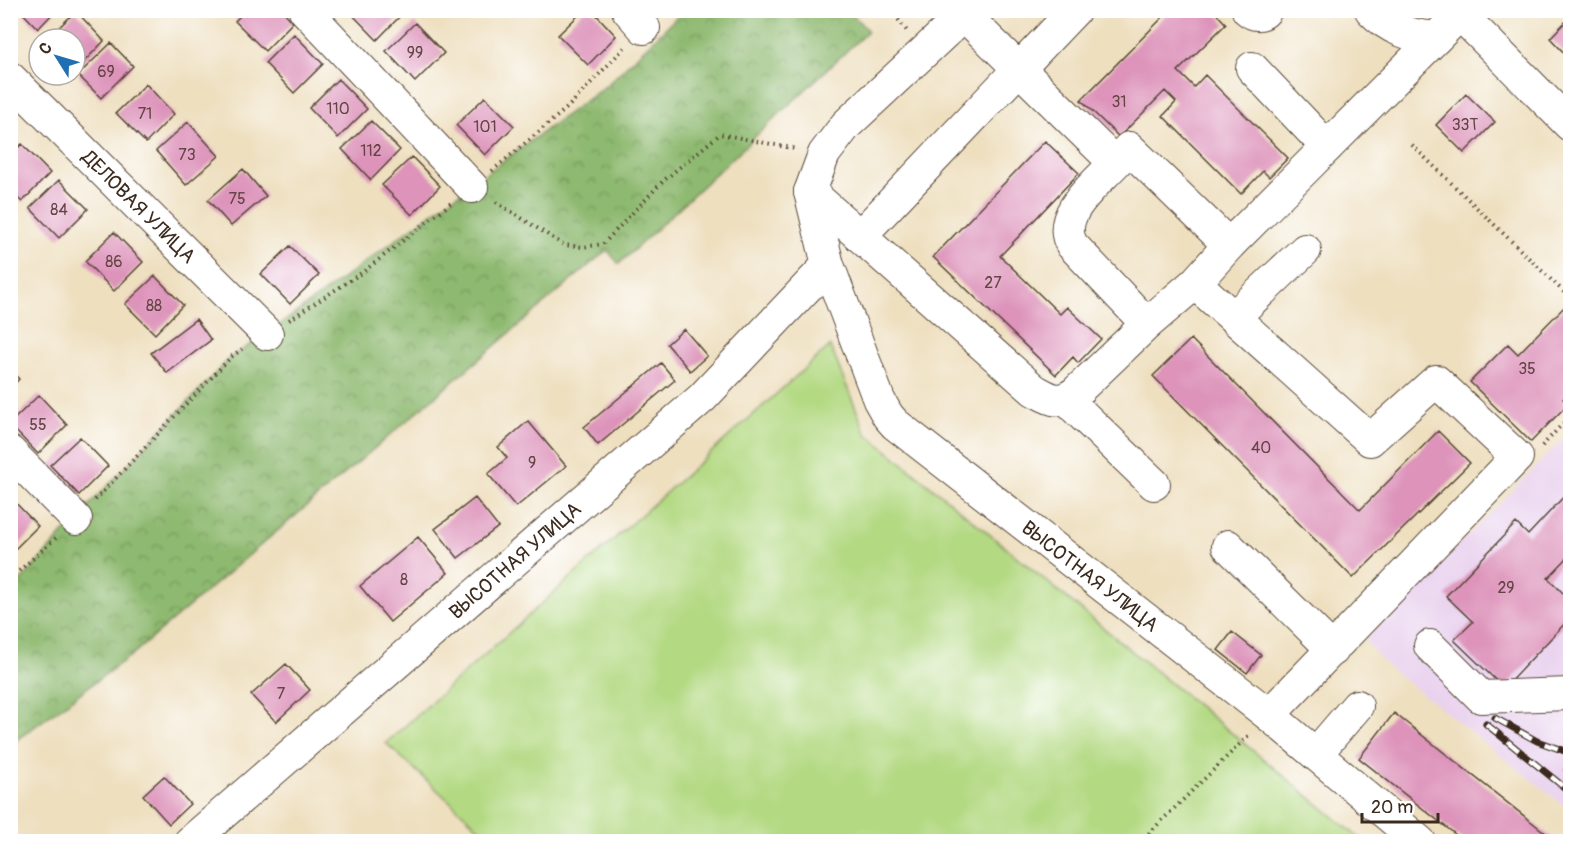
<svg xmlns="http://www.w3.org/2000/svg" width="1581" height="852" viewBox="0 0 1581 852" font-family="Pangolin,sans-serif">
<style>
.built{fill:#e9d2ee}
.grass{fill:#b3d982;stroke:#778250;stroke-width:1.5}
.forest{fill:url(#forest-crowns);stroke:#647247;stroke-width:1.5}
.building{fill:#dd93ba}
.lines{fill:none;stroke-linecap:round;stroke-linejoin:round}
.minor-casing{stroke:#564536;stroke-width:34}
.path{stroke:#564536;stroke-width:4;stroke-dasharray:1.5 4.5;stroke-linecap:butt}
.minor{stroke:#fff;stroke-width:32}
.rail-casing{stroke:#3b2a1e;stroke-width:7}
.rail{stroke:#fff;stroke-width:4.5;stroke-dasharray:14;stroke-linecap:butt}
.labels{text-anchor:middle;stroke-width:4.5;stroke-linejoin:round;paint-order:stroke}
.number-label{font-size:16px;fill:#644445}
.street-label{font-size:20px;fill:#3b2a1e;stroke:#fff}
</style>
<defs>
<pattern id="forest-crowns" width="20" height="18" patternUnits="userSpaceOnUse" patternTransform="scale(1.5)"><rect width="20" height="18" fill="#8eb970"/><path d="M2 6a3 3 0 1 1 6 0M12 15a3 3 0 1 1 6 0" fill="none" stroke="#75975b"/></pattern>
</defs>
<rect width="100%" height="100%" fill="#fff"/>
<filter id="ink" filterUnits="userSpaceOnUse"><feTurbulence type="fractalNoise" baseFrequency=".0167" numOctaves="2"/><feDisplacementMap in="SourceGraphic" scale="12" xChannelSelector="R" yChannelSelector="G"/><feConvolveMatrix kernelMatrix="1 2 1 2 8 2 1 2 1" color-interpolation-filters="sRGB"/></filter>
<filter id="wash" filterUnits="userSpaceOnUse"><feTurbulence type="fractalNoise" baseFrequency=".008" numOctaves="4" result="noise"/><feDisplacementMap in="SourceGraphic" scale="24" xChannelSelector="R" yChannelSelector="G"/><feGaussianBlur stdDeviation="1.35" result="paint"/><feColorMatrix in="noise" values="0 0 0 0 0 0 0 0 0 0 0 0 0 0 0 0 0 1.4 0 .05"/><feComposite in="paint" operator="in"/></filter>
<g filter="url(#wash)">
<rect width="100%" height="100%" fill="#eedfbf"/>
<path class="built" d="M 1570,432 L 1570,810 L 1386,665 L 1365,640 Z"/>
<path class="grass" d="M 830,346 L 866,433 L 1363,841 L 493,841 L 386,743 Z"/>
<path class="forest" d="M 683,11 L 849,11 L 868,31 L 619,264 L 607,250 L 133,654 L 11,744 L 11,592 L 76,519 L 231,357 L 267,334 L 607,85 Z"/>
<g id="blocks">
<path class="building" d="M 20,10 L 56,10 L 38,29 Z
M 246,10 L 282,10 L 293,22 L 265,51 L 235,21 Z
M 348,10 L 406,10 L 377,40 Z
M 584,10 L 592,10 L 616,36 L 588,65 L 558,35 Z
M 1170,10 L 1213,10 L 1226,24 L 1178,71 L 1194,87 L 1205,75 L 1288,158 L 1269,177 L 1263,171 L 1241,194 L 1163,116 L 1176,102 L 1165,91 L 1119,137 L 1081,100 Z
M 76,11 L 104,41 L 75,71 L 75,39 L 47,39 Z
M 1570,17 L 1570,59 L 1550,38 Z
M 415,23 L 444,53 L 415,82 L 386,51 Z
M 294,34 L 323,64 L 294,93 L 265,63 Z
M 111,43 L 133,66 L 101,98 L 78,75 Z
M 338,79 L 367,109 L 338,138 L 309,108 Z
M 146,84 L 174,114 L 146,143 L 116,113 Z
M 1466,94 L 1495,122 L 1464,153 L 1436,125 Z
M 485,97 L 514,126 L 485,155 L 456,125 Z
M 371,121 L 400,150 L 371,180 L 342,149 Z
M 188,122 L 219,156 L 186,185 L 156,151 Z
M 1045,141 L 1079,173 L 1000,256 L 1060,314 L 1067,307 L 1101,339 L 1078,363 L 1073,357 L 1056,375 L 933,257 Z
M 22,144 L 50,173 L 22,202 L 10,191 L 10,155 Z
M 412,157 L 440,186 L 412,215 L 382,185 Z
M 243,169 L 266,196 L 231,226 L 208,200 Z
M 59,180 L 88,209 L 59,238 L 30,208 Z
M 114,232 L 143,262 L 114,291 L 85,261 Z
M 290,246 L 319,275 L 290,304 L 261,274 Z
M 155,276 L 183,305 L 155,334 L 125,304 Z
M 1570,301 L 1570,392 L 1563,399 L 1568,404 L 1531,442 L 1470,382 L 1508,344 L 1518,354 Z
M 196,319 L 211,340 L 167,373 L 151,353 Z
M 684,329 L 707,356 L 690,371 L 667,344 Z
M 1191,339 L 1360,510 L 1438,431 L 1470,463 L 1353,578 L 1153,376 Z
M 661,363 L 675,380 L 598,445 L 584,427 Z
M 10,370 L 19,379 L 10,389 Z
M 39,395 L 67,425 L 38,454 L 10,425 L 10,423 Z
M 528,421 L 566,466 L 516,507 L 488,474 L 507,458 L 498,447 Z
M 80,437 L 108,466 L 79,495 L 50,465 Z
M 1570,490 L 1570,555 L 1548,578 L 1570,600 L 1570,618 L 1504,688 L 1454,640 L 1473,622 L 1446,596 L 1516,523 L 1528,535 Z
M 10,497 L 38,526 L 10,554 Z
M 475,498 L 498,527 L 458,558 L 435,529 Z
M 418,537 L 448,573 L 390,622 L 360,586 Z
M 1232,632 L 1261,655 L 1247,673 L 1218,650 Z
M 286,664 L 310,690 L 276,722 L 251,695 Z
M 1394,713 L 1557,842 L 1465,842 L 1359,758 Z
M 164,776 L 190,804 L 169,824 L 143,795 Z"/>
</g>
</g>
<g filter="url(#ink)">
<use href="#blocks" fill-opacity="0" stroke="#564536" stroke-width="1.5"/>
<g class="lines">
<defs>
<g id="minor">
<path d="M 305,10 L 472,187"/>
<path d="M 628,10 L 644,28"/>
<path d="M 1248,10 C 1254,15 1261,16 1266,10"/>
<path d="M 1371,10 C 1389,29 1410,36 1436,38 L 1448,26"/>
<path d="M 1460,14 L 1570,125"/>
<path d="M 964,15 L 1115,163 C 1097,183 1054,215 1072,245 L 1147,324"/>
<path d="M 1252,68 L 1327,147"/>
<path id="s1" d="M 10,78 L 267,334"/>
<path d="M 1115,163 L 1129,148 L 1229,245"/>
<path d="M 810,192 L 1034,390 C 1051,399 1058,405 1075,393 L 1147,324 L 1195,283 L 1370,440 L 1436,381 L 1517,457 L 1269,715"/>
<path id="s2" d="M 810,192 L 828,265 L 879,400 L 888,416 L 895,424 L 1269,715 L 1420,842"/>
<path d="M 810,192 L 824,154 L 846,125 L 969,10"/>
<path d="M 860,236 L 1075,10"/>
<path d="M 1195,283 L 1229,245 L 1436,38"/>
<path d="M 1234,317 L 1305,250"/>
<path d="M 1066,399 L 1154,484"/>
<path d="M 10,452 L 76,519"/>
<path d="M 1228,546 L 1333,650"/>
<path d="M 1430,646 L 1481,697 L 1570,694"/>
<path d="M 1316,754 L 1357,706"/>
<path id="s3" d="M 190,842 L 702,398 L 828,265"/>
</g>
</defs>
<use href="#minor" class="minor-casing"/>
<path class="path" d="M 891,10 L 907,31
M 1412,145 L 1570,298
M 492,171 L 567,108 L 625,47
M 496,202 L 564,245 L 583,247 L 603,244 L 663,181 L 720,134 L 796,149
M 289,320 L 363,272 L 451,203
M 1542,446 L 1570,416
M 95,500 L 231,357 L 242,349
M 10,579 L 57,537
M 1140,842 L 1249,735"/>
<use href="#minor" class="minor"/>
<defs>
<path id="rail" d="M 1495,718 L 1537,741 L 1570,753
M 1486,724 L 1570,792
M 1567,770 L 1570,773"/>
</defs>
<use href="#rail" class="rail-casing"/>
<use href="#rail" class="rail"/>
</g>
</g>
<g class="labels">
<g class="number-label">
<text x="415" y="58">99</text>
<text x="106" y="77">69</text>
<text x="1119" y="107">31</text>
<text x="338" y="114">110</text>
<text x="145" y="119">71</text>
<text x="1465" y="130">33Т</text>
<text x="485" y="132">101</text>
<text x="371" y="156">112</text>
<text x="187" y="160">73</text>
<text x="237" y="204">75</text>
<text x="59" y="215">84</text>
<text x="114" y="267">86</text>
<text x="993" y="288">27</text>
<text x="154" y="311">88</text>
<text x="1527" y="374">35</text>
<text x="38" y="430">55</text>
<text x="1261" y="453">40</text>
<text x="532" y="468">9</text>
<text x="404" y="585">8</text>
<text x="1506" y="593">29</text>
<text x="281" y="699">7</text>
</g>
<g class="street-label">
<text dy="7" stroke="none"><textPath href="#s1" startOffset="182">ДЕЛОВАЯ УЛИЦА</textPath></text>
<text dy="7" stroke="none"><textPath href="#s3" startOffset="430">ВЫСОТНАЯ УЛИЦА</textPath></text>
<text dy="7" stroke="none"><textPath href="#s2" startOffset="496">ВЫСОТНАЯ УЛИЦА</textPath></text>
</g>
</g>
<rect width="1581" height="852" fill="none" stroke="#fff" stroke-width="36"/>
<g transform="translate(57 57) rotate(307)"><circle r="28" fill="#ffffff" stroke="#b1aaa5" stroke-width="1.5"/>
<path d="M0-4.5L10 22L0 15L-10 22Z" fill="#1f6fb2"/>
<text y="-9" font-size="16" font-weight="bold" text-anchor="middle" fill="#3b2a1e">С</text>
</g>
<path d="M1362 813v9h76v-9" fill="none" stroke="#3b2a1e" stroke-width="3"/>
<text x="1371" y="813" font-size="18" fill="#3b2a1e" stroke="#ffffff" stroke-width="4.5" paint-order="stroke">20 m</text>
</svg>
